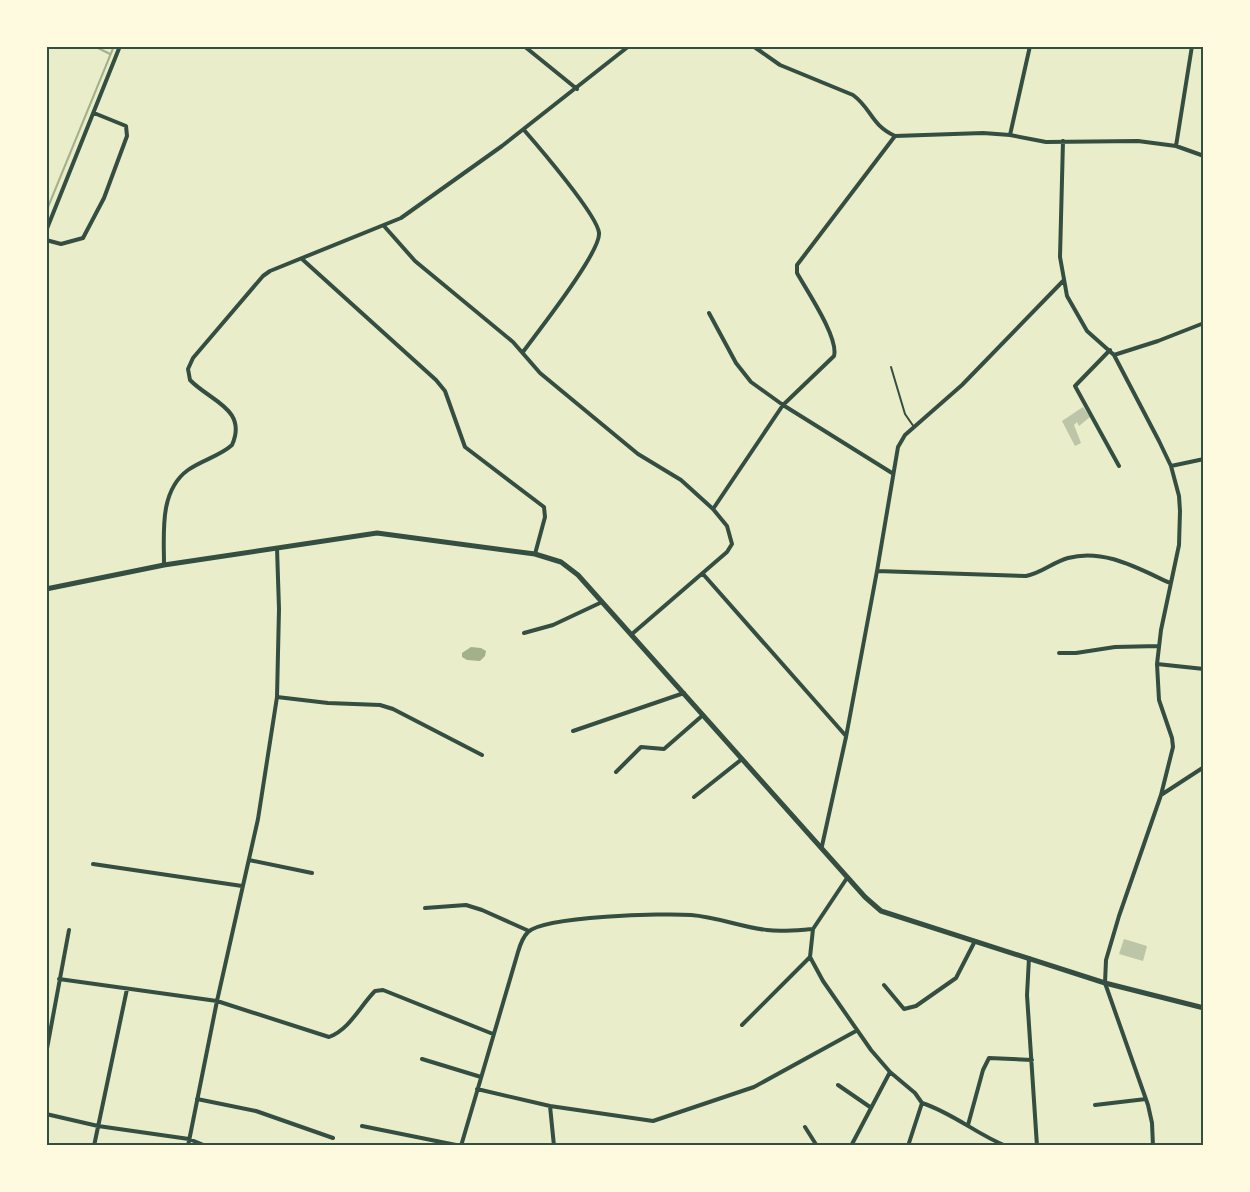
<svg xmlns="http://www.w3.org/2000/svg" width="1250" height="1192" viewBox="0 0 1250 1192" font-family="Roboto,sans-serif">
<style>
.water{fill:#a3b18a}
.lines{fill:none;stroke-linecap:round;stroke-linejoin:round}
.stream{stroke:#a3b18a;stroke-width:2}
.building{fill:#bcc5a7}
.service{stroke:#344e41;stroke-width:2}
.minor{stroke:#344e41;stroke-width:4}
.secondary{stroke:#344e41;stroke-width:5}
.neatline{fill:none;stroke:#344e41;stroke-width:2}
</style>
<rect width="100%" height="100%" fill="#e9edc9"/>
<path class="water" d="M 471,647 L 481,648 L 486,651 L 485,656 L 480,661 L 467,660 L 462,657 L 462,653 Z"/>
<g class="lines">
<path class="stream" d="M 94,46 L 110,54
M 46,212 L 114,46"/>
</g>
<path class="building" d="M 1083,407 L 1090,417 L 1079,426 L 1077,422 L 1074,425 L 1081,443 L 1075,446 L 1062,421 Z
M 1124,939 L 1147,946 L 1143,961 L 1119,954 Z"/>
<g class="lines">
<path class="service" d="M 891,367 L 905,414 L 914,427"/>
<path class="minor" d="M 524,46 L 577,89
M 753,46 L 780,65 L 853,95 C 872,109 870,124 895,136 L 983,133 L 1010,135 L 1046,142 L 1138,141 L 1176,146 L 1204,156
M 1010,135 L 1030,46
M 1063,141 L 1060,257 L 1067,296 L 1087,331 L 1114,355 L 1159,441 L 1171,466 L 1179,496 L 1180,511 L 1179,545 L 1161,630 L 1157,664 L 1159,700 L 1172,738 L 1173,747 L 1161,795 L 1119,916 L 1106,960 L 1105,983 L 1148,1105 L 1152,1123 L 1153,1146
M 1176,146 L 1192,46
M 384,226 L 415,261 L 513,342 L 540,373 L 638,454 L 681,480 L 713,509 L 727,526 L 732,544 L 727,552 L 632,634
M 46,231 L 120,46
M 46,240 L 61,244 L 83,238 L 104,198 L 127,136 L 126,126 L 94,113
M 302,259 L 436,380 L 445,391 L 465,447 L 544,507 L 545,517 L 535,554
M 709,313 L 736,363 L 751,382 L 783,405 L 892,473
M 1110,350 L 1075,386 L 1119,466
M 523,352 C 536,334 601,252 599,233 C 598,216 538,146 524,130
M 1114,355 L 1158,341 L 1204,323
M 1171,466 L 1204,459
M 713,509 L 783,405 L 834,356 C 839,338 807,291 797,273 L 797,265 L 895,136
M 164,565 C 164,533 159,491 188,470 C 202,460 220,456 232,445 C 248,409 210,401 190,380 L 188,369 L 193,358 L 263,276 L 270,271 L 401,218 L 502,146 L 629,46
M 877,571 L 1026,576 C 1042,573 1053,562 1068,558 C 1104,548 1139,569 1170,583
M 703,574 L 846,736
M 524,633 L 553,625 L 602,602
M 1059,653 L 1076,653 L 1115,647 L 1159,646
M 1157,664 L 1204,669
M 277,697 L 328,703 L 380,705 L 393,709 L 482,755
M 573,731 L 684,693
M 616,772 L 641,747 L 664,749 L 703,715
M 1161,795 L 1204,767
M 694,797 L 742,759
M 822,846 L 846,737 L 877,571 L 898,447 L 905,435 L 962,385 L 1063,281
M 249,860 L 312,873
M 93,864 L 242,886
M 847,878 L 813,929 L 810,957 L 823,981 L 871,1050 L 890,1072 L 915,1093 L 922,1103 L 908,1146
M 425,908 L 466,905 L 482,910 L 529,931
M 1029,958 L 1027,995 L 1037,1146
M 59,979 L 217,1001 L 329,1037 C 350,1029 360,1006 375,991 L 383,990 L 493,1034
M 884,985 L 904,1009 L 916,1006 L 956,978 L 975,941
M 742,1025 L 810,957
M 46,1054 L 69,930
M 422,1059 L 481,1077
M 838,1085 L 870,1107
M 477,1089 L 550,1106 L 653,1121 L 754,1087 L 856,1031
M 197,1099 L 256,1111 L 333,1138
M 922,1103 C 953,1113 976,1134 1006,1146
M 1095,1105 L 1146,1099
M 550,1106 L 554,1146
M 46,1114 L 98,1126 L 189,1139 L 206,1146
M 968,1125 L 983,1070 L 989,1058 L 1032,1060
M 362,1126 L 461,1146 L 518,952 C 520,945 523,937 528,932 C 545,916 664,913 691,915 C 717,917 741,927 767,930 C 782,932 798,930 813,929
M 805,1127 L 817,1146
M 94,1146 L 127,989
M 188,1146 L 217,1001 L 258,819 L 277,697 L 279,609 L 277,548
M 851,1146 L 890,1072"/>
<path class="secondary" d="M 46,589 L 164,565 L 377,533 L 535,554 L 561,562 L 578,575 L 865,897 L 881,911 L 1105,983 L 1204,1008"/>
</g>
<rect width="1250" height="1192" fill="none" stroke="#fefae0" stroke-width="96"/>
<rect x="48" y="48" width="1154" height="1096" class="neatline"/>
</svg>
